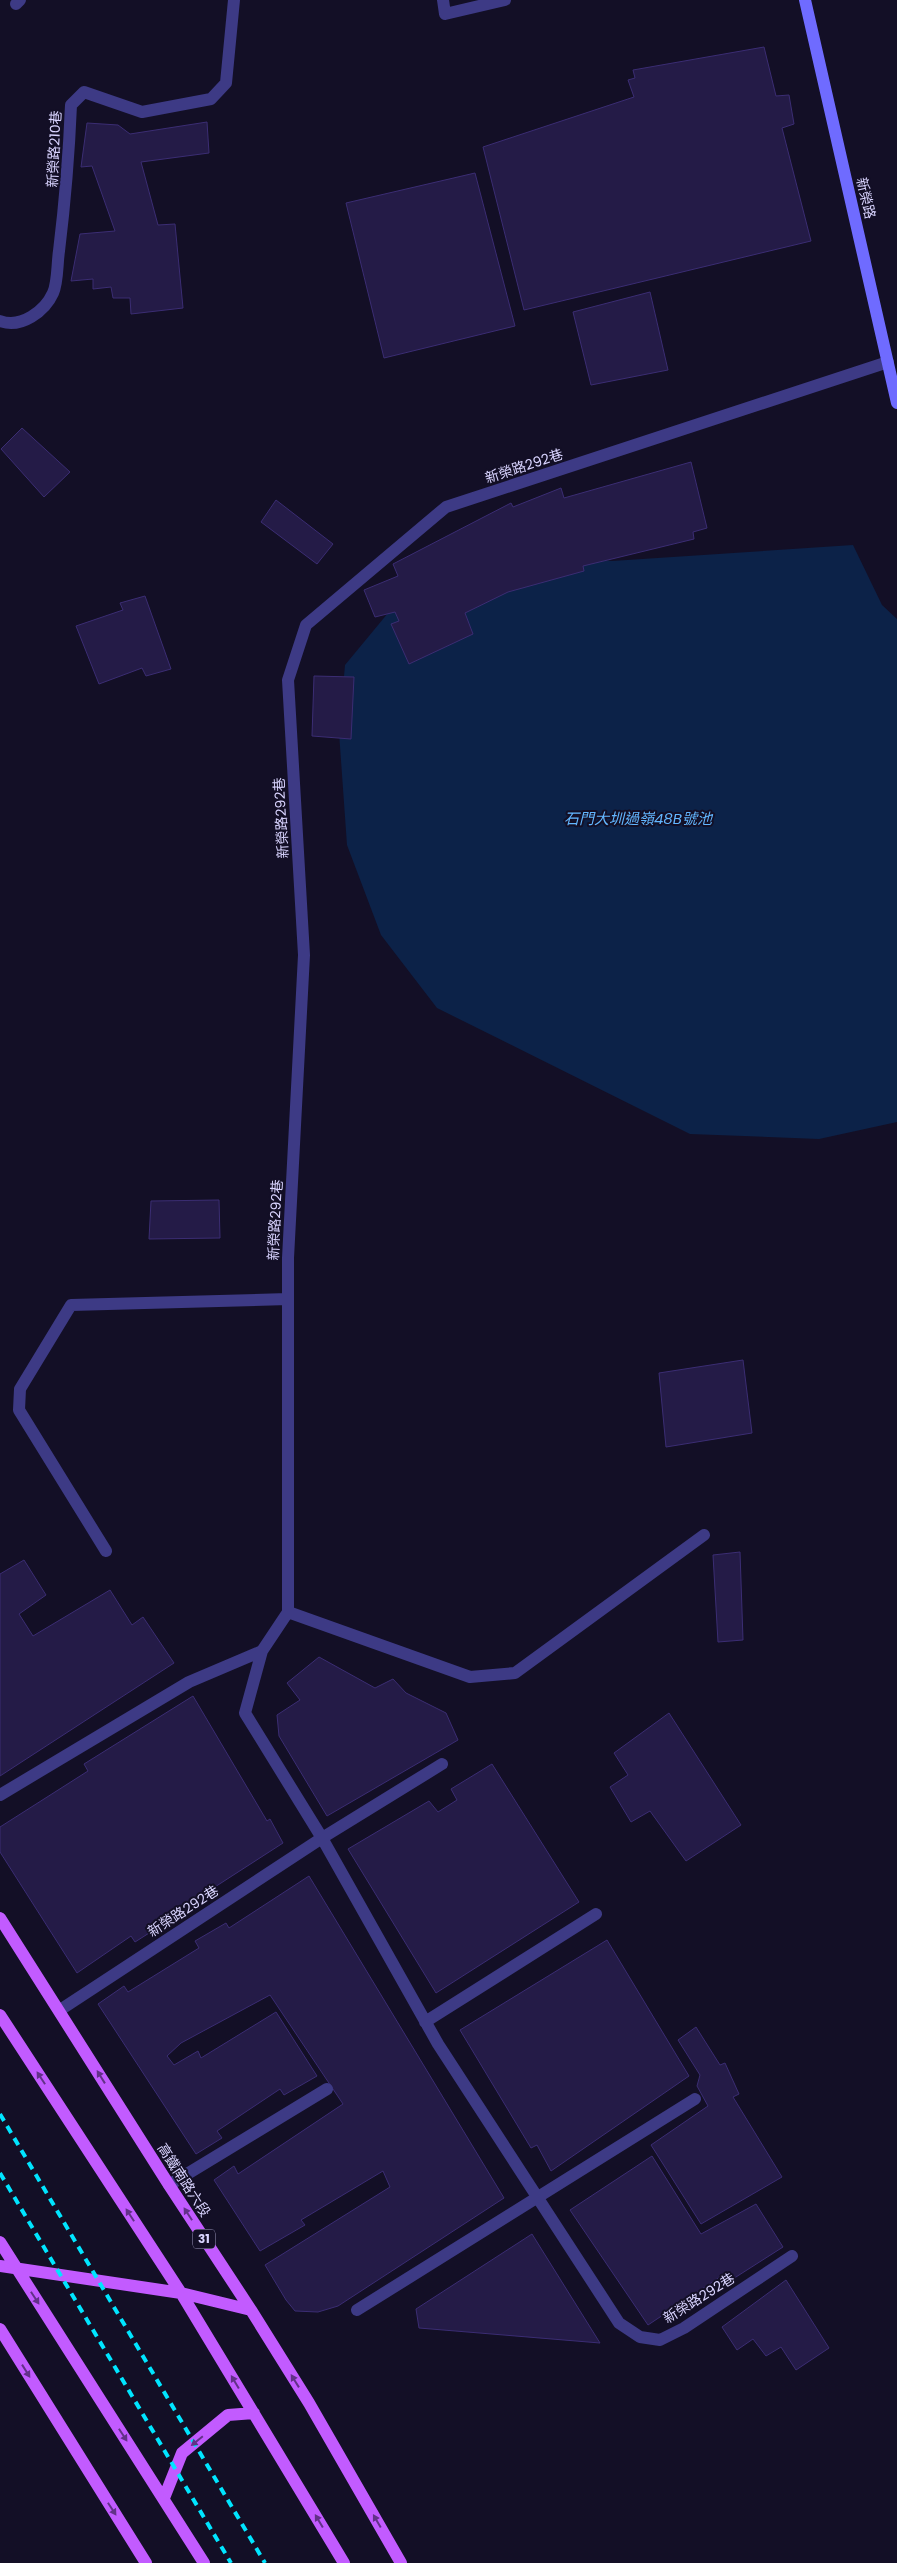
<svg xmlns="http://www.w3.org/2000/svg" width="897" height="2563" viewBox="0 0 897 2563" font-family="Poppins,'Noto Sans TC',sans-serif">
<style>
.water{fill:#0c2248}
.building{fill:#241b47;stroke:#3b2d73}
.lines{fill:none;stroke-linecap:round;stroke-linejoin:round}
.lane{stroke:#3d3a85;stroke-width:12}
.secondary{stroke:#6f6bff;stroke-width:12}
.primary{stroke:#c25bff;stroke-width:12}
.rail{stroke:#00e5ff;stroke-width:4;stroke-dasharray:8 6;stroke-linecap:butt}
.oneway{fill:#623188}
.labels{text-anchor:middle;stroke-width:4;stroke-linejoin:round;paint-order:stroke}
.shield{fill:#130f26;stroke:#9e99be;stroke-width:1}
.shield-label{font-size:12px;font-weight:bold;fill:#d9d4ff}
.street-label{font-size:14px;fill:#d9d4ff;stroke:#130f26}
.water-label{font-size:15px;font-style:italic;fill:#62b6ff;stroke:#130f26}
</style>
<rect width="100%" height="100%" fill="#130f26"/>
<path class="water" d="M 853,545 L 882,605 L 897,619 L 897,1122 L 819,1139 L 690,1134 L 437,1008 L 381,935 L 347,845 L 339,732 L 345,665 L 393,607 L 528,553 L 612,561 Z"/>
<path class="building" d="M 764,47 L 776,96 L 789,95 L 794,124 L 782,128 L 811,241 L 524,310 L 483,147 L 634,97 L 628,80 L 635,78 L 633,70 Z
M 207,122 L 209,153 L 141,162 L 158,225 L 175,224 L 183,308 L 131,314 L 130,298 L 113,298 L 111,287 L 93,289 L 93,279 L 71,281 L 80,234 L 115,231 L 92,166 L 81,167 L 87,123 L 118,125 L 130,134 Z
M 475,173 L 515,326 L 384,358 L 346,203 Z
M 650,292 L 668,370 L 591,385 L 573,312 Z
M 22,428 L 70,472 L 44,497 L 1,449 Z
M 691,462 L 707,528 L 693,532 L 694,539 L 583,566 L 584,571 L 508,592 L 465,613 L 473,634 L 409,664 L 391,624 L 399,621 L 395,612 L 375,617 L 364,590 L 398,576 L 393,564 L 511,503 L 513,507 L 561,488 L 564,498 Z
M 276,500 L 333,544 L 317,564 L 261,522 Z
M 145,596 L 171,669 L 146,676 L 142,668 L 99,684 L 76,626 L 123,610 L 120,603 Z
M 314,676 L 354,677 L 351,739 L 312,736 Z
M 219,1200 L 220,1238 L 149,1239 L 151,1201 Z
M 743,1360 L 752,1433 L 666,1447 L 659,1373 Z
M 740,1552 L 743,1640 L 718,1642 L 713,1555 Z
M 24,1560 L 46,1595 L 19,1614 L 33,1636 L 110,1590 L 132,1625 L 143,1617 L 174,1663 L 0,1776 L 0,1574 Z
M 319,1657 L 375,1688 L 393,1679 L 406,1693 L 446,1713 L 458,1740 L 327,1816 L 279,1736 L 277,1715 L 300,1700 L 287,1683 Z
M 193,1696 L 267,1821 L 270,1819 L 283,1843 L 204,1894 L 207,1899 L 180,1916 L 175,1908 L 153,1923 L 157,1928 L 135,1942 L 131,1936 L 77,1973 L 0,1852 L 0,1827 L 88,1771 L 84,1764 Z
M 669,1713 L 741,1825 L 686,1861 L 650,1811 L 631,1822 L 610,1787 L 628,1775 L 614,1753 Z
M 492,1764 L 579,1902 L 436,1993 L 348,1849 L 429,1801 L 438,1812 L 457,1800 L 451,1789 Z
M 309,1876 L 504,2198 L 338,2306 L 318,2312 L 295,2311 L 286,2300 L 265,2265 L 390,2187 L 383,2171 L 301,2220 L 305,2225 L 260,2251 L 214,2180 L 234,2166 L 238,2174 L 343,2104 L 270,1995 L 181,2043 L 167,2056 L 174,2065 L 198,2051 L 201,2058 L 276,2012 L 317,2076 L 284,2095 L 280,2089 L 217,2131 L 222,2138 L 196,2154 L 98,2004 L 124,1986 L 128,1992 L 199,1948 L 195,1941 L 226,1923 L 229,1928 Z
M 607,1940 L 689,2076 L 551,2171 L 537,2145 L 531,2148 L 460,2030 Z
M 696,2027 L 720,2065 L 725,2063 L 739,2094 L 733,2097 L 782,2177 L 701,2224 L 651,2145 L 708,2106 L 697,2086 L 700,2075 L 678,2040 Z
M 652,2156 L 701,2234 L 756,2204 L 783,2247 L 725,2284 L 720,2277 L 648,2325 L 570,2210 Z
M 532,2234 L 600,2343 L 419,2328 L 416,2309 Z
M 786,2280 L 829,2348 L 796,2370 L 781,2347 L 766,2356 L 753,2339 L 737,2350 L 722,2327 Z"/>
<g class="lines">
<path class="lane" d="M 443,0 L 445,14 L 505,0
M 16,4 L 20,0
M 0,321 C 21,329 45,311 53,293 C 58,282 57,264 59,251 C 65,202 69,154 71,105 L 84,92 L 142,112 L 211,99 L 226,83 L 234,0
M 106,1551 L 19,1410 L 20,1389 L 71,1305 L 288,1299
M 288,1612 L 470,1677 L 515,1673 L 704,1535
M 0,1795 L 189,1682 L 262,1651
M 60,2010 L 322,1838 L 442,1764
M 425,2022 L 596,1914
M 169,2185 L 327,2089
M 792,2256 L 684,2328 L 660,2340 L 640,2337 L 619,2323 L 438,2044 L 322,1838 L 245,1713 L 262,1651 L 288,1612 L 288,1258 L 304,955 L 288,680 L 306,625 L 446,507 L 888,362
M 357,2310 L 695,2099"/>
<path class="secondary" d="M 805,0 L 897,403"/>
<path class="primary" d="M 0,1918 L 169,2185 L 251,2310 L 309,2403 L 401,2563
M 0,2015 L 181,2293 L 344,2563
M 0,2242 L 204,2563
M 0,2266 L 181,2293 L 251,2310
M 0,2329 L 146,2563
M 164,2498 L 182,2453 L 228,2415 L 254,2413"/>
<path class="rail" d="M 0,2114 L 265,2563
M 0,2173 L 231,2563"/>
</g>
<defs><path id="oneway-solid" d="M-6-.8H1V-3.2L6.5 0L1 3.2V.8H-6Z" transform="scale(1.25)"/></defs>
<g class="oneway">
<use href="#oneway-solid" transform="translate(101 2077) rotate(-122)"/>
<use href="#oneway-solid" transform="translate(41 2078) rotate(-123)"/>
<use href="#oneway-solid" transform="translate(188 2214) rotate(-123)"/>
<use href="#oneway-solid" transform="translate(130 2215) rotate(-123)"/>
<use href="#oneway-solid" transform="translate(35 2298) rotate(57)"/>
<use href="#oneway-solid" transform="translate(26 2371) rotate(58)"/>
<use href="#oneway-solid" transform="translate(295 2381) rotate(-122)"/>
<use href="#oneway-solid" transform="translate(235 2382) rotate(-121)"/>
<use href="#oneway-solid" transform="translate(123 2435) rotate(57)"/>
<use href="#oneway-solid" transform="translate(197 2441) rotate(141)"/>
<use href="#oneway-solid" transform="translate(112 2509) rotate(57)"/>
<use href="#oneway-solid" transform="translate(319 2521) rotate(-121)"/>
<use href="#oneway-solid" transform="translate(377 2521) rotate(-120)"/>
</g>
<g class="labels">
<rect class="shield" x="193" y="2229.5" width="22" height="19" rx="4"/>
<g class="shield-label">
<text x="204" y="2243">31</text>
</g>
<g class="street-label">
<text transform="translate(54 149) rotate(-87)" y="5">新榮路210巷</text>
<text transform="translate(866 198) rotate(77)" y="5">新榮路</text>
<text transform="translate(524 466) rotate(-18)" y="5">新榮路292巷</text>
<text transform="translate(281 818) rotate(-93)" y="5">新榮路292巷</text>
<text transform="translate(275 1220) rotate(-87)" y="5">新榮路292巷</text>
<text transform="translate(183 1911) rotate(-33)" y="5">新榮路292巷</text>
<text transform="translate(184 2180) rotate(57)" y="5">高鐵南路六段</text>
<text transform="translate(699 2298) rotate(-32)" y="5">新榮路292巷</text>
</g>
<g class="water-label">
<text x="638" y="824">石門大圳過嶺48B號池</text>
</g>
</g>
</svg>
